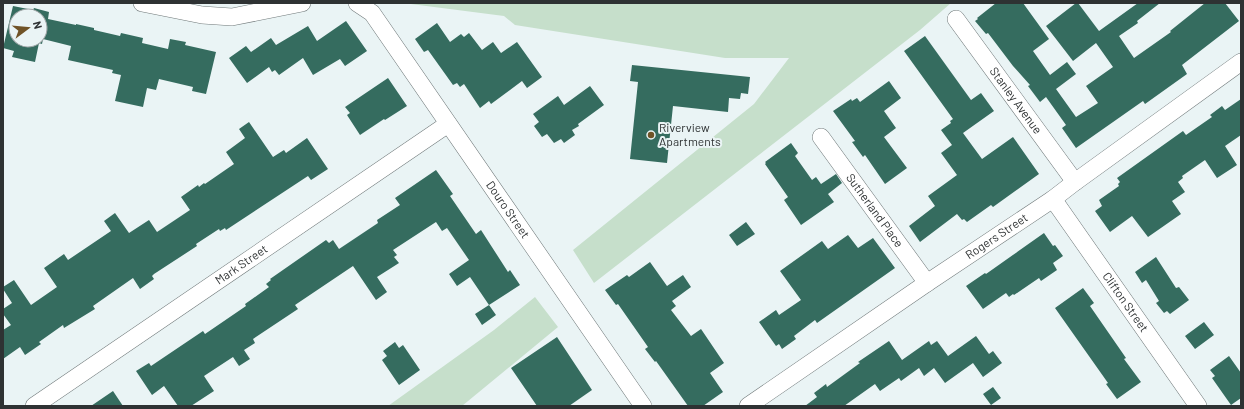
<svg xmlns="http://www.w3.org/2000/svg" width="1244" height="409" viewBox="0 0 1244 409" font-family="Barlow,sans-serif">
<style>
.green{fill:#c6dfcb}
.building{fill:#356c5f;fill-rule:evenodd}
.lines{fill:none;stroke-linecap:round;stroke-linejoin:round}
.street-casing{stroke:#70797a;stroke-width:18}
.street{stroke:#fff;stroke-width:17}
.poi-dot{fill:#705327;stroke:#eaf4f5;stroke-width:1.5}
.labels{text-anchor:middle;stroke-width:4;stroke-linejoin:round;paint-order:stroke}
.street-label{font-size:12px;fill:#2e3233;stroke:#eaf4f5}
.poi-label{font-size:12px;fill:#2e3233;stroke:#eaf4f5;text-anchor:start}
</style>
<rect width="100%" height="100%" fill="#eaf4f5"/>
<path class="green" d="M 403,3 L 951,3 L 920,30 L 594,283 L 573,250 L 754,104 L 789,58 L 725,58 L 515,25 L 504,16 Z
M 535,297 L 558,327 L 462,406 L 388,406 L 494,330 Z"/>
<path class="building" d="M 996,3 L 1023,3 L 1049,39 L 1033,51 L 1050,75 L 1067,62 L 1076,74 L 1056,89 L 1076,117 L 1098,103 L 1086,86 L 1113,67 L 1096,43 L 1073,61 L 1046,26 L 1076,3 L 1078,3 L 1099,31 L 1138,3 L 1160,3 L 1137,21 L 1138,23 L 1119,36 L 1134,58 L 1171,32 L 1170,31 L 1205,3 L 1225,3 L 1239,21 L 1182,65 L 1187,74 L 1145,104 L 1143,101 L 1076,148 L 1062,128 L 1066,125 L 1046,97 L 1040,102 L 1028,86 L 1030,85 L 1013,66 L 988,33 L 986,34 L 975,21 L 978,19 L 977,18 Z
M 13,6 L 33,10 L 34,8 L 49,12 L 48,19 L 76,25 L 76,24 L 94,28 L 94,30 L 120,36 L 121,33 L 143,38 L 142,43 L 168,49 L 170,39 L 186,42 L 185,45 L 216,52 L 206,94 L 192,91 L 193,87 L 159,79 L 156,90 L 147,88 L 143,107 L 115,101 L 121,75 L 112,73 L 113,70 L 68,60 L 71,46 L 43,39 L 42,44 L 39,43 L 35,62 L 12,57 L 14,51 L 3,48 ZM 16,16 L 40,16 L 40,40 L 16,40 Z
M 346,21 L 367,51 L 345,66 L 340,59 L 313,75 L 303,58 L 279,75 L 275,70 L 272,72 L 269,67 L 247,83 L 229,58 L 246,46 L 251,52 L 271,38 L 276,45 L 308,26 L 317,41 Z
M 437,23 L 450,42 L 461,34 L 464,37 L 469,33 L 482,50 L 493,42 L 501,53 L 517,42 L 542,77 L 527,88 L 522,81 L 491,104 L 489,101 L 480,108 L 464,84 L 460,87 L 457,83 L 453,85 L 428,50 L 424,52 L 415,39 Z
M 925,36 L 971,100 L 981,93 L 994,111 L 963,133 L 982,159 L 1013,137 L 1039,174 L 993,207 L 991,205 L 967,222 L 964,219 L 962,220 L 957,214 L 920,242 L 909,226 L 935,206 L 928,196 L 957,175 L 941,153 L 952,145 L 941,130 L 951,123 L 950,121 L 953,119 L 904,51 Z
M 632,65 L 750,77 L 748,94 L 741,93 L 740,99 L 729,98 L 728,112 L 673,106 L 667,163 L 630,159 L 638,82 L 630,81 Z
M 388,78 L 407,106 L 385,120 L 384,119 L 360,135 L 347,115 L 350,113 L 345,107 Z
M 889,81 L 901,98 L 884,111 L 896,128 L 884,137 L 907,168 L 885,184 L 865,155 L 863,157 L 852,142 L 855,141 L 833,111 L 851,99 L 852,101 L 857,98 L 860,102 Z
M 590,86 L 604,105 L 578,124 L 579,126 L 572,130 L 575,135 L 564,143 L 561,139 L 554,143 L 547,134 L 542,137 L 534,126 L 539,122 L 533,114 L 558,96 L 564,105 Z
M 1241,99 L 1241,135 L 1225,146 L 1237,165 L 1217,178 L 1205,160 L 1182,176 L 1183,178 L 1178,182 L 1185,192 L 1172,201 L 1181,214 L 1148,237 L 1132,216 L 1110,232 L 1095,211 L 1102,206 L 1099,200 L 1119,186 L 1118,184 L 1120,182 L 1117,178 L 1183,131 L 1186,135 L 1212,117 L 1210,115 L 1222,106 L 1225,110 Z
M 249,122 L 273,157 L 284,150 L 286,153 L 307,138 L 328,169 L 311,180 L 308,176 L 226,230 L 225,228 L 220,231 L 219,229 L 196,244 L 197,246 L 154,274 L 152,276 L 154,279 L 140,289 L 133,278 L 93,306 L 95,309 L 64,328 L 63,325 L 39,342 L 41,344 L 25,355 L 20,347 L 3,359 L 3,330 L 11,325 L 3,314 L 3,309 L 12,303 L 3,289 L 3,287 L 14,280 L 31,305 L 57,287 L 44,268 L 64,254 L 68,260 L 111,231 L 104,221 L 115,213 L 129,233 L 149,220 L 157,232 L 190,210 L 181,197 L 198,185 L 199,187 L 204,183 L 205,184 L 234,164 L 226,152 L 245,138 L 239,129 Z
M 791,143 L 798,153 L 795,156 L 812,180 L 816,177 L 821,184 L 836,174 L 842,183 L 828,194 L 834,202 L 801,225 L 784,200 L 788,197 L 765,164 L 766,163 L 765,162 Z
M 436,170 L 453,194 L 450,196 L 476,234 L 481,230 L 508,272 L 510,270 L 520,285 L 489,305 L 496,315 L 482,325 L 475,314 L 489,305 L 470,277 L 457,286 L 449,274 L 469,260 L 447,228 L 442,231 L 436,222 L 393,250 L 397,255 L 394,257 L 399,263 L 377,277 L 387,292 L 376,300 L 353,266 L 295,305 L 298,309 L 253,339 L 255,343 L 244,350 L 250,359 L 239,366 L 233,357 L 204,376 L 214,391 L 191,406 L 178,406 L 164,386 L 152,395 L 136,371 L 149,363 L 151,366 L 203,331 L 205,334 L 246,306 L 245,304 L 269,287 L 266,284 L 271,280 L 270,279 L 326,240 L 329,243 L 333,240 L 339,249 L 378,223 L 377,220 L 400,205 L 395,198 Z
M 746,222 L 755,234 L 737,246 L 729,235 Z
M 1044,233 L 1053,246 L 1055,245 L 1063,256 L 1053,263 L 1057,270 L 1041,281 L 1039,278 L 1014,295 L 1013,294 L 1009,297 L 1006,293 L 983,309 L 966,286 L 985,273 L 986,274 Z
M 848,235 L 858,248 L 873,238 L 895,268 L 817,323 L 815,320 L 794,336 L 796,339 L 782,349 L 779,344 L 776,346 L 759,322 L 776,310 L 779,315 L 801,300 L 780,271 L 822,241 L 828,249 Z
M 1156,257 L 1176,288 L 1179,287 L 1189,300 L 1170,314 L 1167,311 L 1164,313 L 1156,303 L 1159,301 L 1146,280 L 1142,283 L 1135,272 Z
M 650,262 L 667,286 L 683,275 L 691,287 L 672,301 L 676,306 L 671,310 L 691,336 L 701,329 L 724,363 L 710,373 L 723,392 L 703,406 L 688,406 L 656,361 L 655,362 L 645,349 L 648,347 L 618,304 L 616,305 L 605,290 L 627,275 L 629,277 Z
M 1083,288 L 1094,303 L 1090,306 L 1126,358 L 1124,359 L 1141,382 L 1117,399 L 1106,384 L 1108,383 L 1055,308 Z
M 1204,322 L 1214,335 L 1195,349 L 1185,336 Z
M 976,336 L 989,354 L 993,351 L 1002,363 L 983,377 L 973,363 L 945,383 L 934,368 L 924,376 L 919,368 L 901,381 L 899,378 L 880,391 L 875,384 L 844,406 L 805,406 L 817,397 L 814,393 L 826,384 L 827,387 L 860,363 L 858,362 L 889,341 L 902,360 L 929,341 L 931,345 L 937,341 L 948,356 Z
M 557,337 L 592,390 L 569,406 L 537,406 L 511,368 Z
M 395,342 L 399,348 L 403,345 L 420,370 L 399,385 L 382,360 L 387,356 L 383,351 Z
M 1229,356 L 1241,373 L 1241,398 L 1231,405 L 1212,378 L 1215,376 L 1210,370 Z
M 993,387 L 1001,398 L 991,405 L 983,394 Z
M 113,391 L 123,406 L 91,406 Z"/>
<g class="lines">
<defs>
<g id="street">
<path d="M 142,3 L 202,15 L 232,17 L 302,3"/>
<path id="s1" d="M 357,3 L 372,13 L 643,406"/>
<path id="s2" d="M 956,19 L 1075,182"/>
<path id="s3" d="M 821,137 L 927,283"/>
<path id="s4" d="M 1053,199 L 1198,406"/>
<path id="s5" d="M 34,406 L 448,124"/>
<path id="s6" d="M 748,406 L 927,283 L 1053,199 L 1075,182 L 1241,62"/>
</g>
</defs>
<use href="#street" class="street-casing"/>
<use href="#street" class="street"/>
</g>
<circle class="poi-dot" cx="651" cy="135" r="4"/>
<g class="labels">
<g class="street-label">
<text dy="4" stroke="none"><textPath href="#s2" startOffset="101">Stanley Avenue</textPath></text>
<text dy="4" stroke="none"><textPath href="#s1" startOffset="257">Douro Street</textPath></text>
<text dy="4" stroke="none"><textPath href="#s3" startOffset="91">Sutherland Place</textPath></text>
<text dy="4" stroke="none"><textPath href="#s6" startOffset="301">Rogers Street</textPath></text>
<text dy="4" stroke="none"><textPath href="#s5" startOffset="251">Mark Street</textPath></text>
<text dy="4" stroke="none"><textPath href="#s4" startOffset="126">Clifton Street</textPath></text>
</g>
<g class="poi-label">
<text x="659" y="132">Riverview<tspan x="659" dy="14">Apartments</tspan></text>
</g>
</g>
<rect width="1244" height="409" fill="none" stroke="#2e3233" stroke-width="8"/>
<g transform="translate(28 28) rotate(74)"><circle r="19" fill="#eaf4f5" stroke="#9fa6a7"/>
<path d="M0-3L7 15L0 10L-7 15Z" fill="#705327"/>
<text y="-6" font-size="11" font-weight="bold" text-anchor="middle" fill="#2e3233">N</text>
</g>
</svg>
